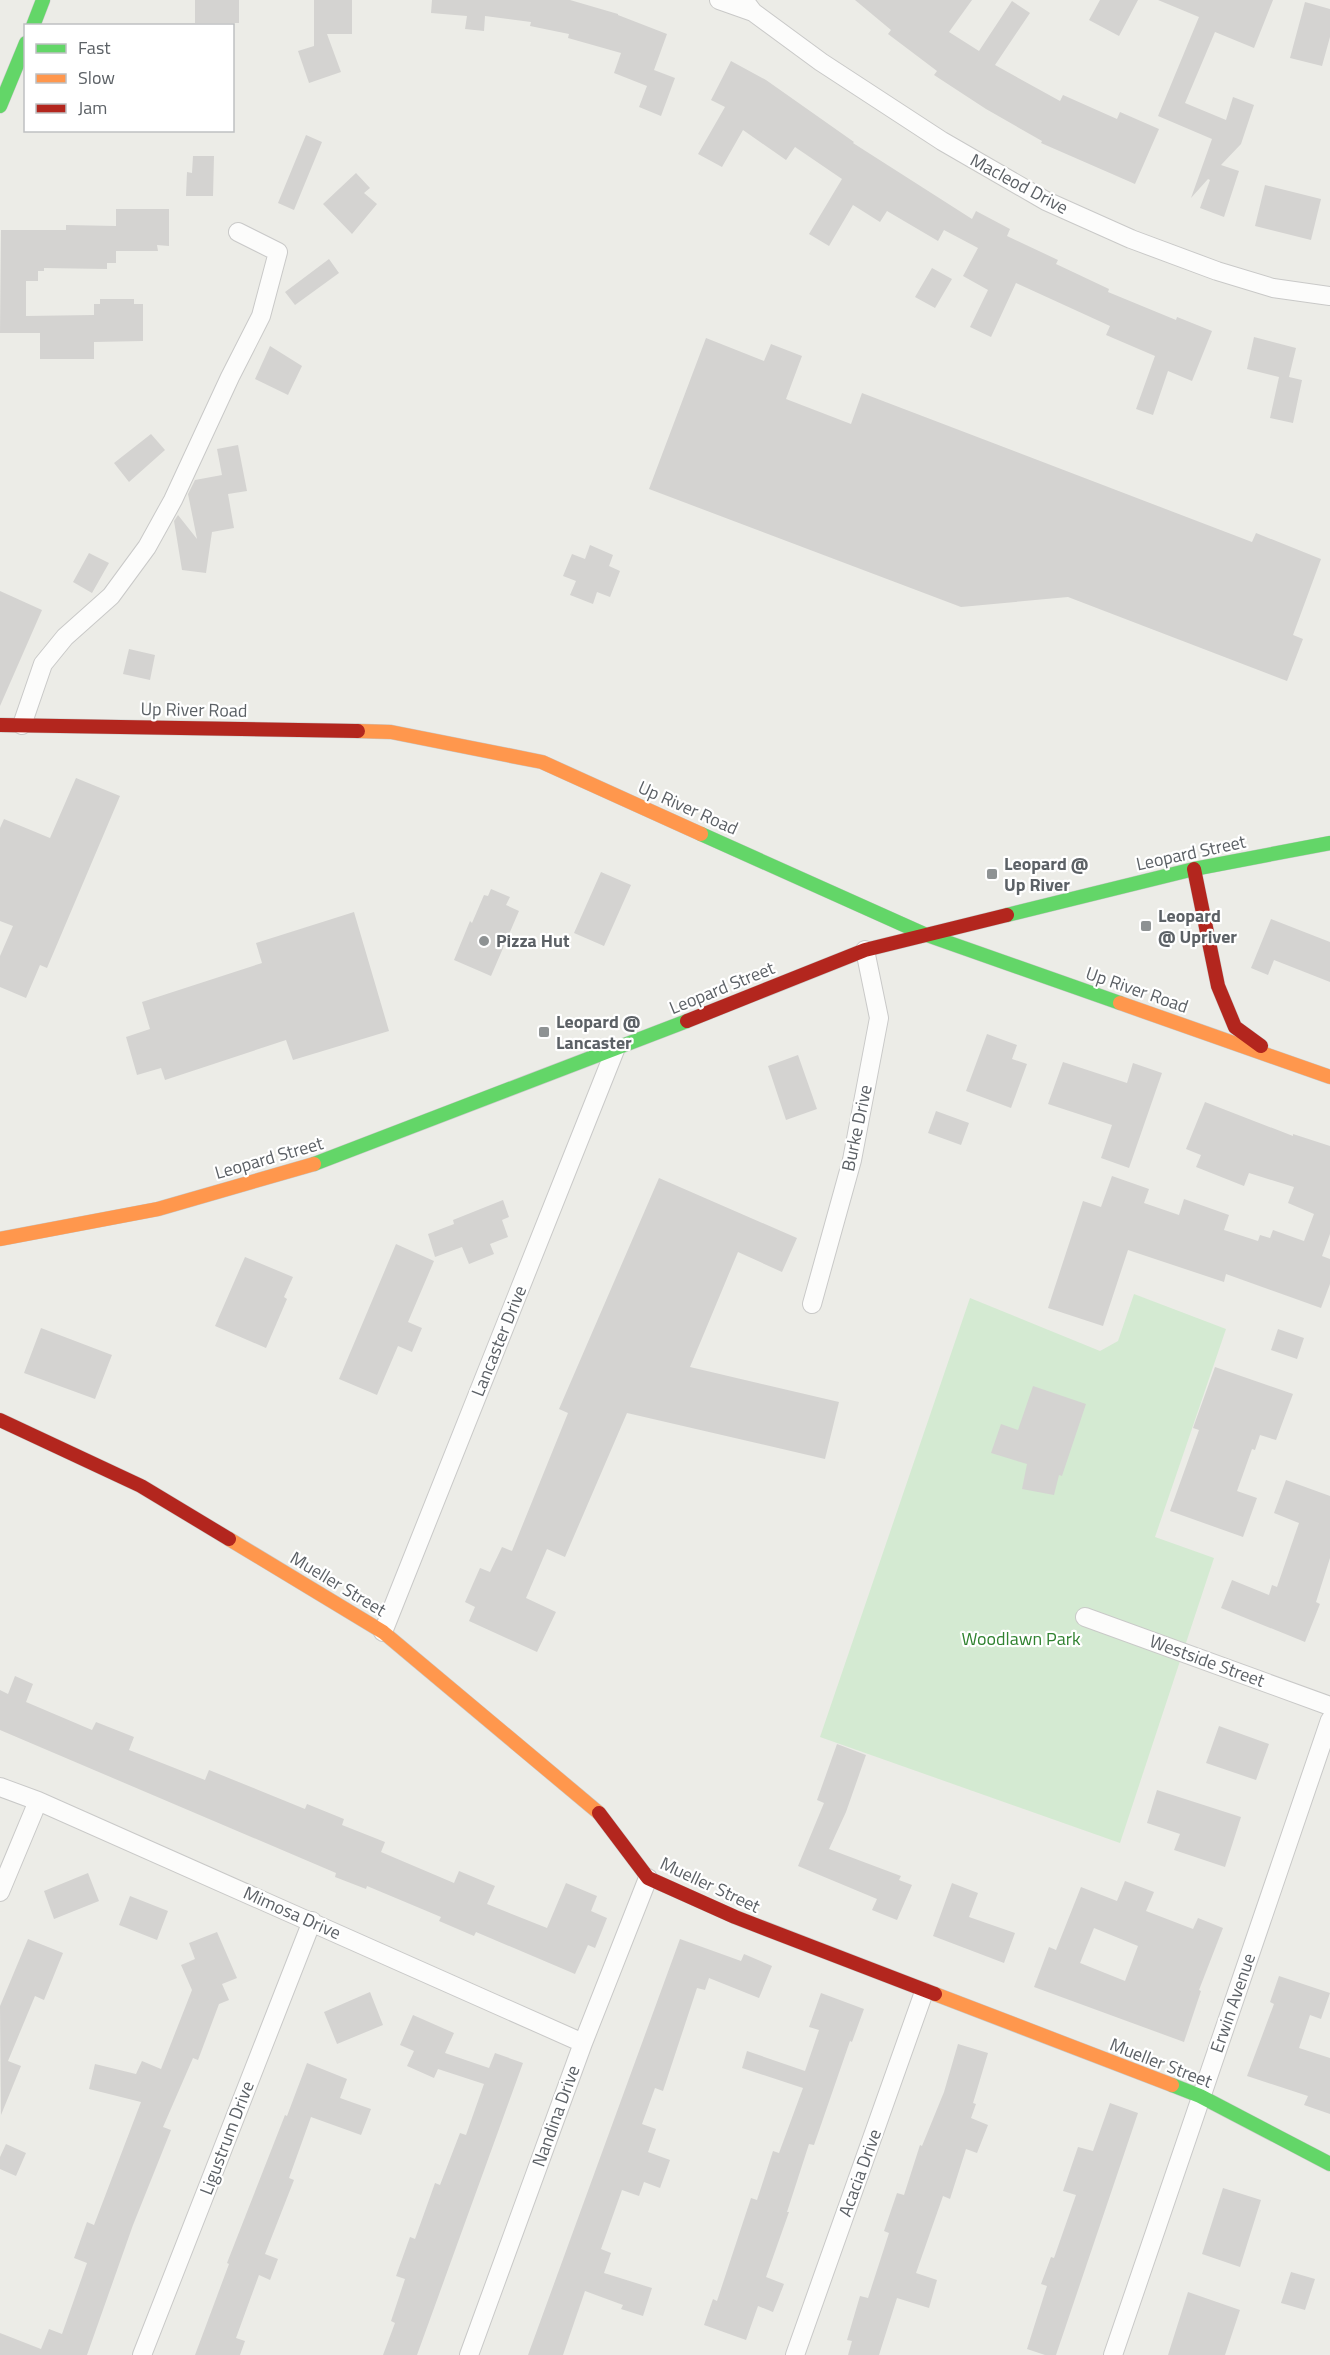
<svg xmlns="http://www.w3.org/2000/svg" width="1330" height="2355" viewBox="0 0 1330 2355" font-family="'Titillium Web',sans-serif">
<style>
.green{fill:#d4ead2}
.building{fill:#d4d3d1;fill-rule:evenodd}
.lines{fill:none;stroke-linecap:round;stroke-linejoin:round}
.street-casing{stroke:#c9c9c8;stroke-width:20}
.fast-casing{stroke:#c8c9c8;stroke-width:15}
.slow-casing{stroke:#c8c9c8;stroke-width:15}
.jam-casing{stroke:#c8c9c8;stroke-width:15}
.street{stroke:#fcfcfb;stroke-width:18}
.fast{stroke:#63d668;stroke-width:14}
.slow{stroke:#ff974d;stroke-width:14}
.jam{stroke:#b3261e;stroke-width:14}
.poi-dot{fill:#8e9293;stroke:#fff;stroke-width:2}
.labels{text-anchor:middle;stroke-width:4.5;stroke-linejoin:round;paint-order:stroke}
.street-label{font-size:18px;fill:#5c6166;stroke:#fff}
.poi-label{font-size:18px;font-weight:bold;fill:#5c6166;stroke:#fff;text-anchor:start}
.park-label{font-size:18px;fill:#308230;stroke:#fff}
</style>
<rect width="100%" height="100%" fill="#ecece7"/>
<path class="green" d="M 1134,1294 L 1226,1329 L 1155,1537 L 1214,1558 L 1120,1843 L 820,1737 L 970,1298 L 1100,1351 L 1118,1341 Z"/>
<path class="building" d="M 195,0 L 239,0 L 239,23 L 195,23 Z
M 314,0 L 352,0 L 352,34 L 327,34 L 341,72 L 309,83 L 298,51 L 314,46 Z
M 432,0 L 570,0 L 618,14 L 618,15 L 667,34 L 654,70 L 675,78 L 661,116 L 639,107 L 647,86 L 614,73 L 621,53 L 568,38 L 569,34 L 530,26 L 531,22 L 485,16 L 484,31 L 465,29 L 467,16 L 431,13 Z
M 855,0 L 972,0 L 949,32 L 979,51 L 1012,1 L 1030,13 L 995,65 L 1060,101 L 1063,95 L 1117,119 L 1120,112 L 1159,129 L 1135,184 L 1041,143 L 1042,141 L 986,109 L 934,75 L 937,71 L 888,34 L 891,30 Z
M 1100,0 L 1138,0 L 1119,36 L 1089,20 Z
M 1158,0 L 1273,0 L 1254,48 L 1215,32 L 1185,103 L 1226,120 L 1233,97 L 1254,105 L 1241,144 L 1221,165 L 1239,171 L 1224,217 L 1200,208 L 1210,180 L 1208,179 L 1191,198 L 1212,139 L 1158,116 L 1199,17 Z
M 1305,2 L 1330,9 L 1330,37 L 1322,66 L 1290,58 Z
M 731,61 L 766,80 L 854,142 L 853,143 L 972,219 L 976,211 L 1010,229 L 1007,236 L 1058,260 L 1056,264 L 1109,289 L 1108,292 L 1176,320 L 1177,317 L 1212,331 L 1192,381 L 1168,371 L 1153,415 L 1136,409 L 1155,356 L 1106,335 L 1110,326 L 1016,283 L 991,337 L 970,327 L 988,290 L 963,276 L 978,248 L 944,230 L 938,241 L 887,211 L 880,222 L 853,205 L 829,246 L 809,234 L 842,179 L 795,147 L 786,160 L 743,130 L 722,167 L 698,154 L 725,107 L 711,100 Z
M 306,135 L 322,142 L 294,210 L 278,203 Z
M 193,156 L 214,156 L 213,196 L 186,196 L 187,172 L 192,173 Z
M 356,173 L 370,188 L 364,193 L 377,204 L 352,234 L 323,204 Z
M 1265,185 L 1321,199 L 1311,240 L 1255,226 Z
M 116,209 L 169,209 L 169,246 L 157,245 L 158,251 L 116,251 L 116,263 L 107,263 L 107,269 L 44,268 L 44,271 L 38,271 L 38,281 L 26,281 L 26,316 L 94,315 L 94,304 L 100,304 L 100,299 L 134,299 L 134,304 L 143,304 L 143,341 L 94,342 L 94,359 L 40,359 L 40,333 L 0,333 L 1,230 L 66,230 L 66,225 L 116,226 Z
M 329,259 L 339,273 L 295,305 L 285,292 Z
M 932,268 L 952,279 L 935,308 L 915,297 Z
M 1254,337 L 1296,348 L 1289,377 L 1302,380 L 1293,423 L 1270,418 L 1279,377 L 1247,369 Z
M 706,338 L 764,361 L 771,344 L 802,356 L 786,399 L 851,424 L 862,393 L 1252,542 L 1256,533 L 1321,559 L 1293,635 L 1303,639 L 1287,681 L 1068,597 L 961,607 L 649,489 Z
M 270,346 L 302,366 L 288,395 L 255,379 Z
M 151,434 L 165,450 L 129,482 L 114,463 Z
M 238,445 L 247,491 L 228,494 L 234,528 L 212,532 L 206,573 L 182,570 L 174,521 L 178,515 L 197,539 L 188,494 L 195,480 L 222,475 L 217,449 Z
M 590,545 L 613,555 L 609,566 L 620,571 L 610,597 L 597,592 L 593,604 L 570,595 L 576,581 L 563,576 L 572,554 L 585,559 Z
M 89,553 L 109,563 L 92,593 L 73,582 Z
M 0,591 L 42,610 L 0,706 Z
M 129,649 L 155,655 L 150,680 L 123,674 Z
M 76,778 L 120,796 L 47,968 L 40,965 L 26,998 L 0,987 L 0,956 L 13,926 L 0,921 L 0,828 L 4,819 L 50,838 Z
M 601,872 L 631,885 L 604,946 L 574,933 Z
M 491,889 L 510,897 L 506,905 L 519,911 L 491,976 L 454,960 L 470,921 L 472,923 L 484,895 L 488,896 Z
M 354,912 L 389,1031 L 293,1060 L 286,1040 L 165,1080 L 161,1068 L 137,1075 L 126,1037 L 150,1029 L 142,1002 L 262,963 L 256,943 Z
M 1271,919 L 1330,942 L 1330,982 L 1274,960 L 1268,975 L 1251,968 Z
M 987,1034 L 1017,1045 L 1012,1059 L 1027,1064 L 1011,1108 L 966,1091 Z
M 798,1055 L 817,1109 L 786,1120 L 768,1066 Z
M 1063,1062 L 1127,1083 L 1133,1063 L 1162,1073 L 1129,1168 L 1101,1158 L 1112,1125 L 1048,1104 Z
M 1205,1102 L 1293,1136 L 1293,1134 L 1330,1146 L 1330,1234 L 1322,1256 L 1330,1259 L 1330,1284 L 1321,1308 L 1226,1274 L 1224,1282 L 1128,1250 L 1103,1326 L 1048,1308 L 1083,1201 L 1101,1207 L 1112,1176 L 1149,1189 L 1144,1203 L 1179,1215 L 1184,1199 L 1229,1215 L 1224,1230 L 1258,1241 L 1260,1235 L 1270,1238 L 1273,1230 L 1304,1241 L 1314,1214 L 1288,1203 L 1294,1187 L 1249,1173 L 1244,1186 L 1196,1167 L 1201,1155 L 1186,1149 Z
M 936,1111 L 969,1123 L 961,1145 L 928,1133 Z
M 659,1178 L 797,1238 L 782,1272 L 738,1252 L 690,1367 L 839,1402 L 825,1459 L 627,1413 L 565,1557 L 547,1549 L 526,1598 L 556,1612 L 537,1652 L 469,1621 L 475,1607 L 465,1602 L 480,1568 L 490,1572 L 502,1547 L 512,1551 L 568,1413 L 559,1409 Z
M 503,1200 L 509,1217 L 502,1220 L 508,1237 L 490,1244 L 494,1254 L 469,1264 L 462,1247 L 435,1257 L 428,1234 L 454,1224 L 453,1220 Z
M 396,1244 L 434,1261 L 408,1322 L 422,1328 L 412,1352 L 398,1346 L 377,1395 L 339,1379 Z
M 245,1257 L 293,1277 L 284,1297 L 287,1299 L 266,1348 L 215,1326 Z
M 41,1328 L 112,1355 L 95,1399 L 24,1373 Z
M 1278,1329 L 1304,1338 L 1297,1359 L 1271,1350 Z
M 1215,1367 L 1293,1394 L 1276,1440 L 1260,1435 L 1255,1450 L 1252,1449 L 1237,1491 L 1257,1498 L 1243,1537 L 1170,1511 L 1199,1430 L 1193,1428 Z
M 1033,1386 L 1086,1404 L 1062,1476 L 1059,1475 L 1054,1495 L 1022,1489 L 1027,1464 L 991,1453 L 1001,1424 L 1018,1430 Z
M 1286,1480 L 1330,1496 L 1330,1558 L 1316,1602 L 1320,1604 L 1305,1642 L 1221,1608 L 1232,1580 L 1269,1595 L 1272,1585 L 1277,1587 L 1299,1523 L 1274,1513 Z
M 15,1676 L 33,1684 L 26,1702 L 92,1730 L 96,1722 L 134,1737 L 129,1750 L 205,1780 L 209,1770 L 305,1809 L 307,1804 L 344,1819 L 342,1825 L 385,1842 L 381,1852 L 454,1883 L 459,1871 L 495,1886 L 487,1904 L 547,1928 L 566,1883 L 597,1896 L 591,1911 L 607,1918 L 595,1948 L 588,1945 L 575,1974 L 476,1932 L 474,1936 L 439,1921 L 441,1917 L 367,1886 L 366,1889 L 335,1877 L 336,1873 L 0,1730 L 0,1690 L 8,1694 Z
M 1219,1726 L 1269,1744 L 1256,1780 L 1206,1763 Z
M 837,1744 L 866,1755 L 846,1812 L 829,1849 L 901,1876 L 899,1880 L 912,1885 L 897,1920 L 872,1910 L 877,1899 L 798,1866 L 824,1803 L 817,1800 Z
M 1157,1790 L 1241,1817 L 1225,1867 L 1174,1850 L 1180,1834 L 1147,1823 Z
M 88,1873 L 99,1901 L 54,1919 L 44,1891 Z
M 1125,1881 L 1154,1892 L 1146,1911 L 1193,1929 L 1198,1918 L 1223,1928 L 1199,1990 L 1201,1991 L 1184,2042 L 1034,1987 L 1049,1947 L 1056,1950 L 1081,1887 L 1117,1901 ZM 1094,1928 L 1138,1946 L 1125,1981 L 1080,1963 Z
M 952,1883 L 978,1893 L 969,1917 L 1015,1933 L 1004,1963 L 933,1936 Z
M 130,1896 L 168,1911 L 157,1940 L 119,1925 Z
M 217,1932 L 237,1978 L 222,1984 L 229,2000 L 219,2004 L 198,2060 L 193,2058 L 163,2127 L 171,2130 L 133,2225 L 87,2355 L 0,2355 L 0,2333 L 41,2349 L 49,2329 L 62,2334 L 87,2263 L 74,2258 L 87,2222 L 94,2225 L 141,2102 L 89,2089 L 95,2064 L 136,2074 L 142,2061 L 161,2069 L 192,1990 L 181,1965 L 195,1959 L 189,1943 Z
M 28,1939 L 63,1953 L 44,2000 L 35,1996 L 8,2061 L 21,2066 L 1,2115 L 0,2006 Z
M 680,1939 L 741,1961 L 744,1954 L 772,1966 L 759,1998 L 709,1978 L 705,1990 L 697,1988 L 663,2091 L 655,2088 L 642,2124 L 656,2129 L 648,2152 L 670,2160 L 660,2188 L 644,2182 L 639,2196 L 622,2190 L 601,2249 L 611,2253 L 604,2273 L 652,2288 L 643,2316 L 621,2309 L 623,2305 L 585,2291 L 563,2355 L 528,2355 Z
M 1279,1976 L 1330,1993 L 1321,2019 L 1310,2015 L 1299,2048 L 1330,2058 L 1330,2114 L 1304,2105 L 1308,2096 L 1247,2076 L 1274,2004 L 1270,2002 Z
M 370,1992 L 383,2025 L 337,2044 L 324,2012 Z
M 821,1993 L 864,2009 L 852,2042 L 850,2041 L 814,2145 L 809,2144 L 787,2212 L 789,2212 L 766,2277 L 784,2284 L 773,2312 L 758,2306 L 746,2340 L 704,2325 L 713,2299 L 717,2301 L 751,2198 L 757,2200 L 773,2151 L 779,2153 L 803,2088 L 742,2068 L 747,2051 L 805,2071 L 819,2030 L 809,2027 Z
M 413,2015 L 454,2033 L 445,2053 L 489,2068 L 495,2053 L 523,2063 L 417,2355 L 383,2355 L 395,2323 L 391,2321 L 405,2279 L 396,2276 L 410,2237 L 415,2239 L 435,2183 L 440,2185 L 460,2133 L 466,2135 L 484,2084 L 438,2069 L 434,2078 L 407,2066 L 414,2051 L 400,2045 Z
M 958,2044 L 988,2053 L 973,2103 L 976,2104 L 971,2118 L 988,2125 L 977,2153 L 966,2149 L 950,2199 L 943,2196 L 916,2273 L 937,2280 L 929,2308 L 897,2298 L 879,2355 L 848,2355 L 852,2341 L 847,2340 L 860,2296 L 868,2298 L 889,2233 L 884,2231 L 897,2193 L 904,2195 L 920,2145 L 922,2146 L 944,2092 Z
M 307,2063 L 347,2079 L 340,2098 L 371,2109 L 361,2135 L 311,2117 L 289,2178 L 294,2180 L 265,2254 L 278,2259 L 270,2280 L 259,2275 L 236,2338 L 245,2341 L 240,2355 L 195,2355 L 229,2264 L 227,2263 L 285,2115 L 287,2116 Z
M 1110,2103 L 1138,2113 L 1056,2355 L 1045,2355 L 1027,2349 L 1047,2286 L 1041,2284 L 1051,2257 L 1054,2258 L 1076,2195 L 1063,2191 L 1078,2147 L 1093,2151 Z
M 6,2144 L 26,2153 L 16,2176 L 0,2169 L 0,2157 Z
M 1223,2188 L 1261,2200 L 1240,2267 L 1202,2254 Z
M 1291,2272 L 1315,2279 L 1305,2310 L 1281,2303 Z
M 1188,2292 L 1240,2310 L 1225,2355 L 1168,2355 Z"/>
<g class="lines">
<defs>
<path id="street" d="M 719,0 L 753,12
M 744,0 L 753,12 L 821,62 L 942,141 L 1046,201 L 1131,239 L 1217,271 L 1273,288 L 1330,296
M 22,725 L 43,664 L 65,637 L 111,596 L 147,547 L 173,500 L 230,377 L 261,316 L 278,252 L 238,232
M 812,1304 L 852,1160 L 879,1018 L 865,950
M 1085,1617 L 1330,1706
M 383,1632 L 615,1050
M 0,1787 L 38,1801 L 583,2043
M 0,1892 L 38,1801
M 142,2355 L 312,1921
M 469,2355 L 583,2043 L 648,1878
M 795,2355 L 924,1992
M 1113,2355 L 1330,1720"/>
<path id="fast" d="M 33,26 L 43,0
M 0,106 L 26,43
M 701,834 L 924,934 L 1120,1003
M 1007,915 L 1194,869 L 1330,843
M 314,1164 L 687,1021
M 1172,2085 L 1200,2096 L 1330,2164"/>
<path id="slow" d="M 358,731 L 391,732 L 542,762 L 701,834
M 1120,1003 L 1330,1077
M 0,1239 L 158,1209 L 314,1164
M 229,1539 L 383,1632 L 599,1813
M 935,1994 L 1172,2085"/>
<path id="jam" d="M 0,725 L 358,731
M 1194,869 L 1218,986 L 1235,1027 L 1261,1046
M 687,1021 L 865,950 L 1007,915
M 0,1420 L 141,1486 L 229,1539
M 599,1813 L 648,1878 L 735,1917 L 935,1994"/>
</defs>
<use href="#street" class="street-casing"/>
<use href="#fast" class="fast-casing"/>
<use href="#slow" class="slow-casing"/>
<use href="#jam" class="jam-casing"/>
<use href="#street" class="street"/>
<use href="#fast" class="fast"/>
<use href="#slow" class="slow"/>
<use href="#jam" class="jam"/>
</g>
<g class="poi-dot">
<rect x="986" y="868" width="12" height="12" rx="3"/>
<rect x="1140" y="920" width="12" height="12" rx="3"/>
<circle cx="484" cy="941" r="6"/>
<rect x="538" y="1026" width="12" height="12" rx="3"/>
</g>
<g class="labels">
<g class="street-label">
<text transform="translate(1019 184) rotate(28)" y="6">Macleod Drive</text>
<text transform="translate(194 710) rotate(1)" y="6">Up River Road</text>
<text transform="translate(688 808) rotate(24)" y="6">Up River Road</text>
<text transform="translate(1191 853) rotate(-12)" y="6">Leopard Street</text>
<text transform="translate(722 988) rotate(-22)" y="6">Leopard Street</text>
<text transform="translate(1137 990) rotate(19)" y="6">Up River Road</text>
<text transform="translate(857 1128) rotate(-78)" y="6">Burke Drive</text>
<text transform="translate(269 1158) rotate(-16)" y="6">Leopard Street</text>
<text transform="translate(499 1341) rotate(-68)" y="6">Lancaster Drive</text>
<text transform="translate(338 1584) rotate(31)" y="6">Mueller Street</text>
<text transform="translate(1207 1661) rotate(20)" y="6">Westside Street</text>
<text transform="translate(710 1885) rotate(25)" y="6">Mueller Street</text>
<text transform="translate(292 1913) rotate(24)" y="6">Mimosa Drive</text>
<text transform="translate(1233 2003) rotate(-71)" y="6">Erwin Avenue</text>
<text transform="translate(1161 2063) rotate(21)" y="6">Mueller Street</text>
<text transform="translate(556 2116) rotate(-70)" y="6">Nandina Drive</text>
<text transform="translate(227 2138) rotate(-69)" y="6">Ligustrum Drive</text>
<text transform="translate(860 2173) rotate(-70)" y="6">Acacia Drive</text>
</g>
<g class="poi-label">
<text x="1004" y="870">Leopard @<tspan x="1004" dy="21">Up River</tspan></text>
<text x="1158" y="922">Leopard<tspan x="1158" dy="21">@ Upriver</tspan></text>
<text x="496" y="947">Pizza Hut</text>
<text x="556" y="1028">Leopard @<tspan x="556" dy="21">Lancaster</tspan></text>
</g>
<g class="park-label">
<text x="1021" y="1645">Woodlawn Park</text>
</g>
</g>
<rect x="24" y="24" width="210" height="108" fill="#ffffff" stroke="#bec0c2" stroke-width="1.5"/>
<rect x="36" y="44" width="30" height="9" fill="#63d668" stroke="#bec0c2" stroke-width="1.5"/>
<text x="78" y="54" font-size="18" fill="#5c6166">Fast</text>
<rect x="36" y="74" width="30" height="9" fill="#ff974d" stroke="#bec0c2" stroke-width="1.5"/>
<text x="78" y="84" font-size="18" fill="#5c6166">Slow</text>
<rect x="36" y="104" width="30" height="9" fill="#b3261e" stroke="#bec0c2" stroke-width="1.5"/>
<text x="78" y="114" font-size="18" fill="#5c6166">Jam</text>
</svg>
